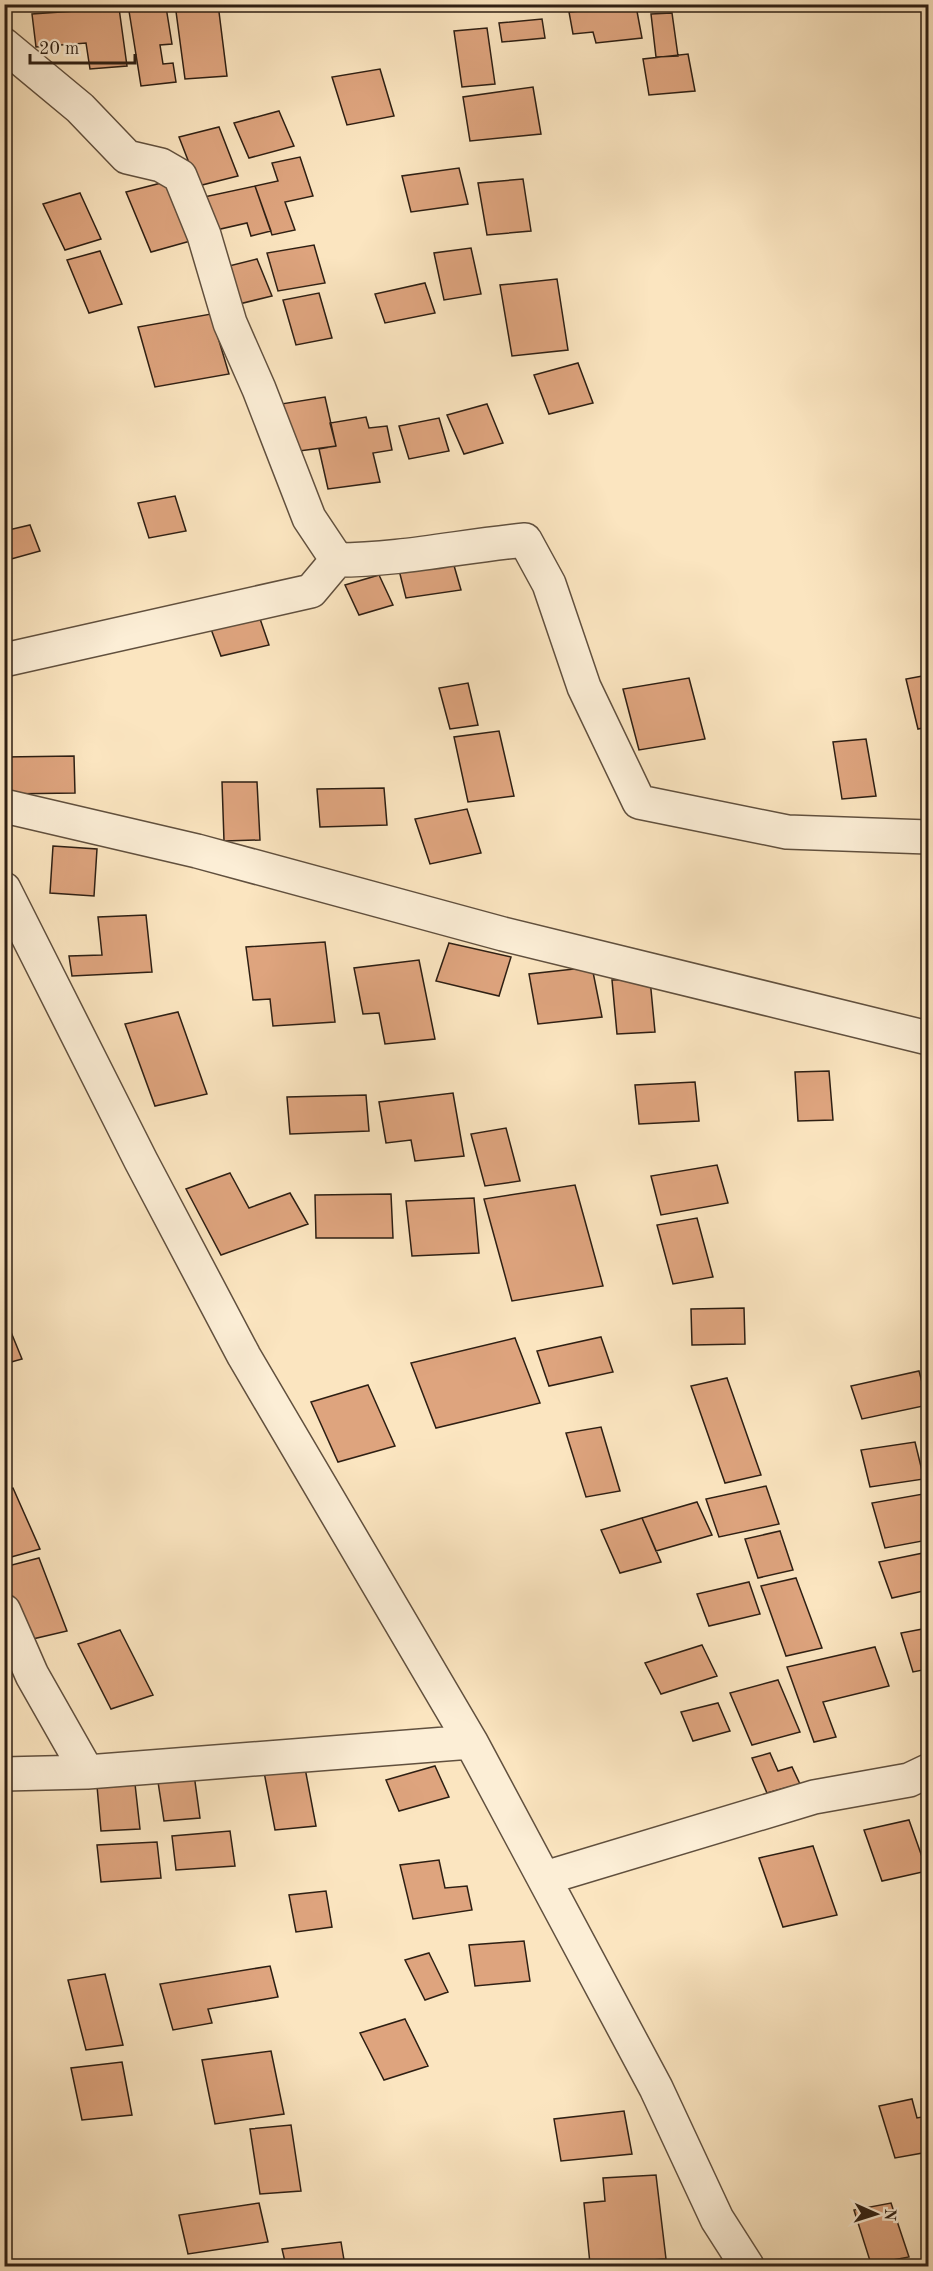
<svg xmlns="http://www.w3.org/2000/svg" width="933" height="2271" viewBox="0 0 933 2271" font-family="'Old Standard TT',serif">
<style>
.building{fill:#dea47e;stroke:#2e1f13;stroke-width:1.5}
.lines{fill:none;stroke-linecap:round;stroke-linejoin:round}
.street-casing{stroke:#61503e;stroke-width:36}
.street{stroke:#fceed6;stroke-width:33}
</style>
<rect width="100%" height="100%" fill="#fbe5c0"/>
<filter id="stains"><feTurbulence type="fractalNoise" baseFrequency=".00333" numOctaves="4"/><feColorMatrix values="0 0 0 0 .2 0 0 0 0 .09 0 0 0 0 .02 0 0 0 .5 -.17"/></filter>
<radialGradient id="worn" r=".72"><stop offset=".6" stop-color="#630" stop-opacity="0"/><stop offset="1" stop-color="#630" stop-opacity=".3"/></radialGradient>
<path class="building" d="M 175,4 L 218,4 L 227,76 L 185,79 Z
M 636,6 L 642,38 L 596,43 L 593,32 L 573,34 L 569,12 Z
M 166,7 L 172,44 L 160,45 L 163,64 L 173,63 L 176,82 L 141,86 L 129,11 Z
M 119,8 L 127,66 L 90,69 L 86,43 L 36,47 L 32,14 Z
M 672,13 L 678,56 L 656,57 L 651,14 Z
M 542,19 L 545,38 L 502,42 L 499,23 Z
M 487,28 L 495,84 L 462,87 L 454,31 Z
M 688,54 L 695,91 L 649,95 L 643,59 Z
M 380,69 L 394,116 L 347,125 L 332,77 Z
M 533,87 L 541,134 L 470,141 L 463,97 Z
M 279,111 L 294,146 L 249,158 L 234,123 Z
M 219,127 L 238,176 L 198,186 L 179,137 Z
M 300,157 L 313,196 L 285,202 L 295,230 L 272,235 L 255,186 L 278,181 L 272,163 Z
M 459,168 L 468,204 L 411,212 L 402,176 Z
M 523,179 L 531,231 L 487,235 L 478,183 Z
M 169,181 L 194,240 L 151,252 L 126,192 Z
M 255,186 L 271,231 L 251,236 L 247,223 L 216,230 L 204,197 Z
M 80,193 L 101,239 L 65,250 L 43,204 Z
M 314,245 L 325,283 L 278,291 L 267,253 Z
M 471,248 L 481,294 L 444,300 L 434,253 Z
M 100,251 L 122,304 L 89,313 L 67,260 Z
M 257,259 L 272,296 L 235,305 L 221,268 Z
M 557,279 L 568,350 L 512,356 L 500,285 Z
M 425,283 L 435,313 L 385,323 L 375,294 Z
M 319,293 L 332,338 L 296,345 L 283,300 Z
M 211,314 L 229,374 L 155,387 L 138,327 Z
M 578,363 L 593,403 L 549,414 L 534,375 Z
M 325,397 L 336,446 L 292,452 L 281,404 Z
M 487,404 L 503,443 L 464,454 L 447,415 Z
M 366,417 L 369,428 L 387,426 L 392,450 L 373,453 L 380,482 L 328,489 L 319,449 L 336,446 L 330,423 Z
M 439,418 L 449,451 L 409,459 L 399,426 Z
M 175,496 L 186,531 L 149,538 L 138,503 Z
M 30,525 L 40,551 L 4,561 L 4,531 Z
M 453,562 L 461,590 L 406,598 L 399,570 Z
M 379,575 L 393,605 L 359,615 L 345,585 Z
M 257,610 L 269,645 L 221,656 L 208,621 Z
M 928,675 L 928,727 L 918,729 L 906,679 Z
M 689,678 L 705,739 L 639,750 L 623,689 Z
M 468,683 L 478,725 L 450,729 L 439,688 Z
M 499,731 L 514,796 L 468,802 L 454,737 Z
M 866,739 L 876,796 L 842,799 L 833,742 Z
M 74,756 L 75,793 L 4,794 L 4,757 Z
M 222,782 L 257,782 L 260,840 L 224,841 Z
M 384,788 L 387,825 L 320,827 L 317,789 Z
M 467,809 L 481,853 L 430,864 L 415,819 Z
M 53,846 L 97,849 L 94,896 L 50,893 Z
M 146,915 L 152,972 L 72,976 L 69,956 L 102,955 L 98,917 Z
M 325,942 L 335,1022 L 273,1026 L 270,999 L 253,1000 L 246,947 Z
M 449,943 L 511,957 L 499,996 L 436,981 Z
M 419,960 L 435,1039 L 385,1044 L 379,1013 L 363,1014 L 354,968 Z
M 592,967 L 602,1017 L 538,1024 L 529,974 Z
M 650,979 L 655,1032 L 617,1034 L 612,980 Z
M 178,1012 L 207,1094 L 155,1106 L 125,1024 Z
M 829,1071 L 833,1120 L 798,1121 L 795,1072 Z
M 695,1082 L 699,1121 L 639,1124 L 635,1085 Z
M 453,1093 L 464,1156 L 415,1161 L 411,1140 L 386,1143 L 379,1102 Z
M 366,1095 L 369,1131 L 290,1134 L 287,1097 Z
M 506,1128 L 520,1181 L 485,1186 L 471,1134 Z
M 717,1165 L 728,1203 L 661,1215 L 651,1176 Z
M 230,1173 L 249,1208 L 290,1193 L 308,1224 L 221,1255 L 186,1189 Z
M 575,1185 L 603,1286 L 512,1301 L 484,1199 Z
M 391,1194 L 393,1238 L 316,1238 L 315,1195 Z
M 474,1198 L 479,1253 L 412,1256 L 406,1201 Z
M 697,1218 L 713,1277 L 673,1284 L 657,1225 Z
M 744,1308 L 745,1344 L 692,1345 L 691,1309 Z
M 4,1315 L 22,1359 L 4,1364 Z
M 601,1337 L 613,1372 L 549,1386 L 537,1351 Z
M 515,1338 L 540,1403 L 436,1428 L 411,1363 Z
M 919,1371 L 928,1405 L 862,1419 L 851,1386 Z
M 727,1378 L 761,1475 L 725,1483 L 691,1386 Z
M 368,1385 L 395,1446 L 338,1462 L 311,1402 Z
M 601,1427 L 620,1491 L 586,1497 L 566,1433 Z
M 915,1442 L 924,1479 L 870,1487 L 861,1450 Z
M 766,1486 L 779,1524 L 719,1537 L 706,1499 Z
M 13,1488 L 40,1549 L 4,1559 L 4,1490 Z
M 923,1494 L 928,1512 L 928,1540 L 885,1548 L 872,1503 Z
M 697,1502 L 712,1535 L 656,1551 L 642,1518 Z
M 642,1518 L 661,1562 L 620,1573 L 601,1530 Z
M 780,1531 L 793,1570 L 758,1578 L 745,1539 Z
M 928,1552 L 928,1590 L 892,1598 L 879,1562 Z
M 39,1558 L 67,1631 L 24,1641 L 4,1588 L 4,1567 Z
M 796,1578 L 822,1648 L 786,1656 L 761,1586 Z
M 749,1582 L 760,1614 L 709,1626 L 697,1594 Z
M 928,1628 L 928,1669 L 913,1672 L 901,1633 Z
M 120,1630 L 153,1695 L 111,1709 L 78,1644 Z
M 702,1645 L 717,1676 L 661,1694 L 645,1663 Z
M 875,1647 L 889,1686 L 823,1702 L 836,1737 L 814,1742 L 787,1667 Z
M 778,1680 L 800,1732 L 752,1745 L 730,1693 Z
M 718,1703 L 730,1731 L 693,1741 L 681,1712 Z
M 770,1753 L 778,1771 L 792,1767 L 800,1784 L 767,1793 L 752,1758 Z
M 435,1766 L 449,1797 L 399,1811 L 386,1780 Z
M 193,1767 L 200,1818 L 164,1821 L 156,1769 Z
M 305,1768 L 316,1826 L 275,1830 L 264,1772 Z
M 135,1784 L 140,1829 L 101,1831 L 97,1786 Z
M 909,1820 L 927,1871 L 882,1881 L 864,1830 Z
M 230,1831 L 235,1866 L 176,1870 L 172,1836 Z
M 157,1842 L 161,1878 L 101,1882 L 97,1845 Z
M 813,1846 L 837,1915 L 783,1927 L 759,1858 Z
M 439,1860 L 445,1888 L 467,1886 L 472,1910 L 413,1919 L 400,1865 Z
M 326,1891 L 332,1927 L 296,1932 L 289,1895 Z
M 524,1941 L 530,1981 L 475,1986 L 469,1945 Z
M 429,1953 L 448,1992 L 425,2000 L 405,1960 Z
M 270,1966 L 278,1997 L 208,2009 L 212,2023 L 173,2030 L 160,1984 Z
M 105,1974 L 123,2045 L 86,2050 L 68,1980 Z
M 405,2019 L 428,2066 L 384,2080 L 360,2033 Z
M 271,2051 L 284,2114 L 215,2124 L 202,2060 Z
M 122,2062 L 132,2115 L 82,2120 L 71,2068 Z
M 912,2099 L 917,2118 L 928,2116 L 928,2152 L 895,2158 L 879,2106 Z
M 624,2111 L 632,2154 L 561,2161 L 554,2119 Z
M 291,2125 L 301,2191 L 260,2194 L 250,2129 Z
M 656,2175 L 666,2259 L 590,2264 L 584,2203 L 605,2201 L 603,2178 Z
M 259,2203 L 268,2242 L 188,2254 L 179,2215 Z
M 891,2203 L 909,2257 L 871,2264 L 854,2210 Z
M 341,2242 L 345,2266 L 286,2266 L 282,2249 Z"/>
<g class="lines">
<defs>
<path id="street" d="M 4,45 L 80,108 L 127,157 L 161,165 L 180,176 L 204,235 L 230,323 L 259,389 L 309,518 L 337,560 C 400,560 462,546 525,540 L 549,584 L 584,687 L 639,802 L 787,832 L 928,837
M 4,660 L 311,591 L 337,560
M 4,806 L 197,851 L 503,934 L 928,1038
M 4,889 L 141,1161 L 244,1356 L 471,1742 L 656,2088 L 717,2219 L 747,2266
M 4,1611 L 32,1675 L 87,1772
M 4,1774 L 87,1772 L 471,1742
M 545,1878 L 814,1797 L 909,1780 L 928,1771"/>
</defs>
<use href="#street" class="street-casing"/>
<use href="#street" class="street"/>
</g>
<rect width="933" height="2271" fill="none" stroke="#fbe5c0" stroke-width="24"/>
<rect x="6" y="6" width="921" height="2259" fill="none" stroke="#2e1f13" stroke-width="3"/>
<rect x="12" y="12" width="909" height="2247" fill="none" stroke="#2e1f13" stroke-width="1.5"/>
<g transform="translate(876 2214) rotate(93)" stroke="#fceed6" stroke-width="4.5" paint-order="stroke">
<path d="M0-4.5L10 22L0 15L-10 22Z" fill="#2e1f13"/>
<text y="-9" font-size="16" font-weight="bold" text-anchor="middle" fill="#2e1f13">N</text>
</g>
<path d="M30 54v9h105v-9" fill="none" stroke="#2e1f13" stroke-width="3"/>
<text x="39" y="54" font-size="18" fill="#2e1f13" stroke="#fceed6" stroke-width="4.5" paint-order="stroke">20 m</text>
<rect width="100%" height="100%" filter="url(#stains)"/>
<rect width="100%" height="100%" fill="url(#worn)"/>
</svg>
